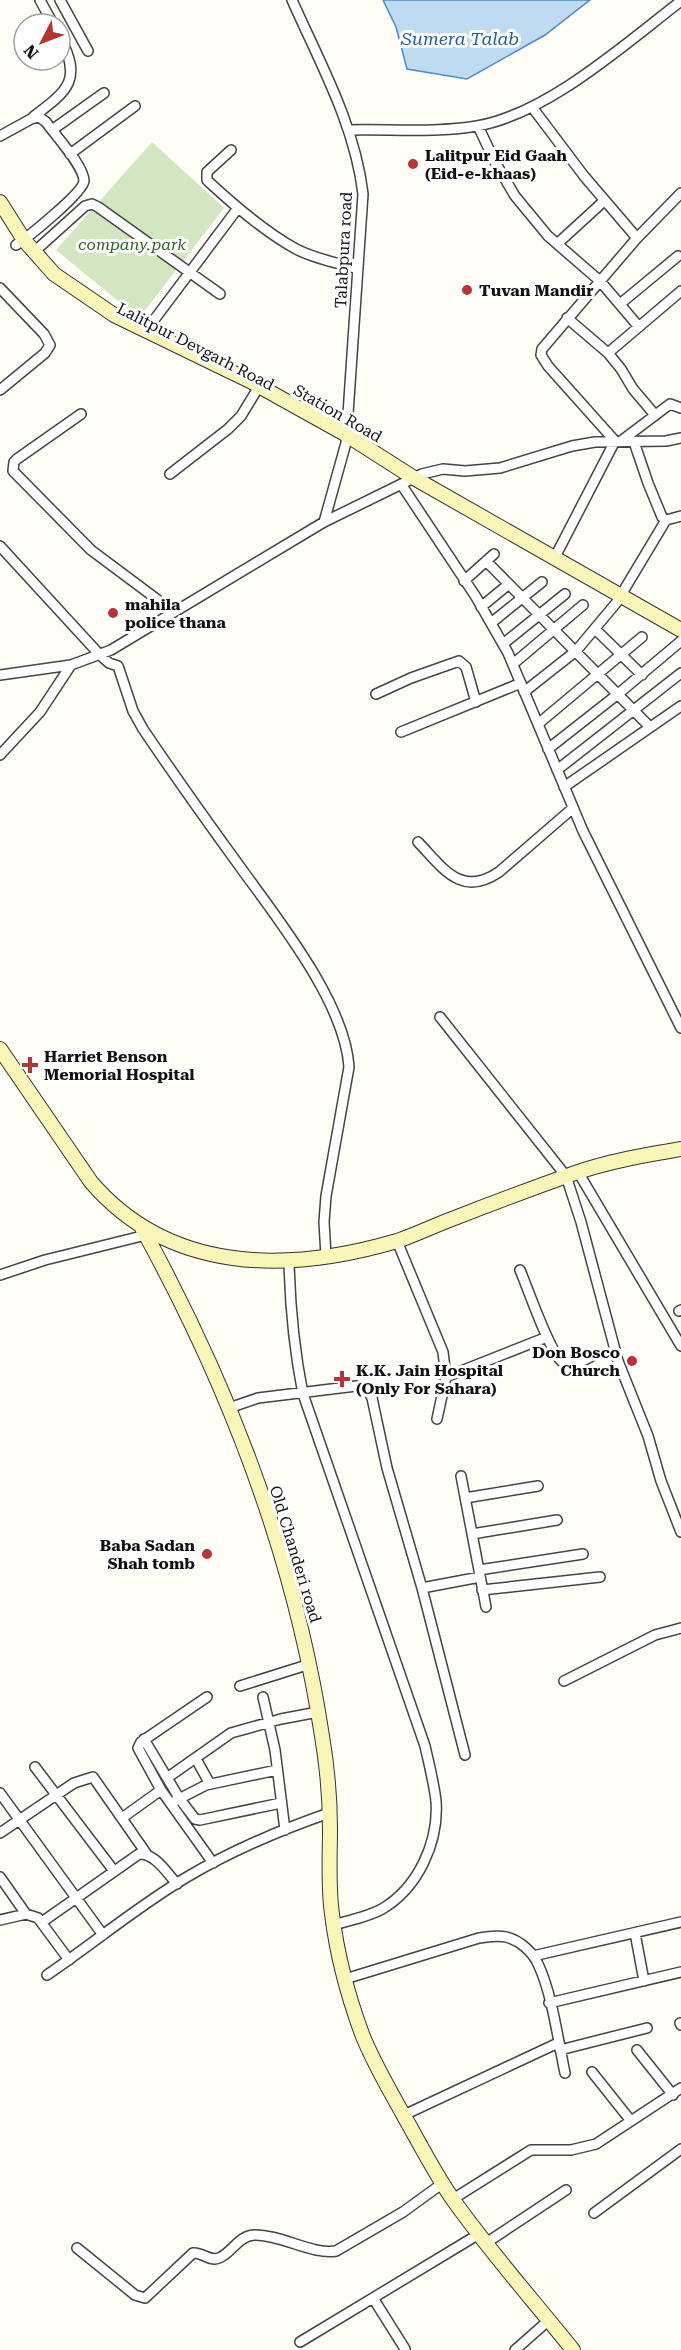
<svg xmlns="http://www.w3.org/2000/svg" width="681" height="2350" viewBox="0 0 681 2350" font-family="'Roboto Serif',serif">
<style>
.green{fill:#d2e7c1}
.water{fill:#bedbf2;stroke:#4b8cc3;stroke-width:1.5}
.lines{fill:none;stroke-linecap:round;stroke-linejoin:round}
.street-casing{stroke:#444;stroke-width:12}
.secondary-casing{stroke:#333;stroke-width:16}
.street{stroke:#fff;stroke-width:9}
.secondary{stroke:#f8f5b7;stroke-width:14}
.poi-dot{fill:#b63534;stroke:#fff;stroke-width:2}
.labels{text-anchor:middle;stroke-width:6;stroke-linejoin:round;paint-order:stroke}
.poi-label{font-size:16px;font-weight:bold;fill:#111;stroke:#fff;text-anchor:start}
.park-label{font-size:16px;font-style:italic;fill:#2f6425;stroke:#fff}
.street-label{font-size:16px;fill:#111;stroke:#fff}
.water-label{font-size:18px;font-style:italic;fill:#235f99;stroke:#fff}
</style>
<rect width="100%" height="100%" fill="#fefdf6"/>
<path class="green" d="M 152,142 L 224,208 L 139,318 L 56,250 Z"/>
<path class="water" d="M 383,0 L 590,0 L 545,35 L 467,79 L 407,69 L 396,27 Z"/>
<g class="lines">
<defs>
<path id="street" d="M 40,0 L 53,24
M 60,0 L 88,51
M 292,0 C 320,63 355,125 363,194 L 346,443 L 324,522
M 532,107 L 584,176 L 637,238
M 33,117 C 67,91 83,81 60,37
M 478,126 L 495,162 L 515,196 L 548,236 L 600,281 L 639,327
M 52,130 L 104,93
M 349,130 C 392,129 435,133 477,126 C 547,114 625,44 681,1
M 0,136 L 31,119 L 39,117 L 46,122 C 55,135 84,166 84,181 C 83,193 28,237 16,245
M 231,150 L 207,172 L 207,180 L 210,183 C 236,207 265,232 296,249 C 315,259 338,263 358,269
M 70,154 L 135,106
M 557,244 L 604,201
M 34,252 L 85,206 L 92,204 L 98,207 L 220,294
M 0,288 L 44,334 L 50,345 L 45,353 L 0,390
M 620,304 L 678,256
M 567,318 L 608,353 L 621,369 L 633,389 L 655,415
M 145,332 L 238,208
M 608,353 L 681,291
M 81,414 L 17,459 L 14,462 L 13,471 L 91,550 L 174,612
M 621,441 L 670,404 L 681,408
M 634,442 L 648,483 L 662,517 L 666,520 L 681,516
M 170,474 L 228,429 L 241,416 L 255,393
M 401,484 L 476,597 L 508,653 L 583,831 L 681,1028
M 0,546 L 100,655 L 109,663 L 118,666 L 133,711 L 143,729 C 174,775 206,820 238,864 C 276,917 345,1002 349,1067 L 326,1196 L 324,1222 L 326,1256
M 554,559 L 615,441 L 548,366 L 541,355 L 542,349 L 637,238 L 681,193
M 486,561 L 650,727
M 464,581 L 494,554
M 621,595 L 666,520
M 481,607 L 509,584
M 491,623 L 542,582
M 595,629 L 642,675
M 503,644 L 565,594
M 513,664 L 583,605
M 0,675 L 71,665 L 111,650 L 324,522 L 422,474 L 443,469 L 465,471 L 500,468 L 572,446 L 595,442 L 666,441 L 681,438
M 524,692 L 576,651 L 617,602
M 376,694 L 411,678 L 459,661 L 466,667 L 476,702
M 538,724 L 642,637
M 401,732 L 521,683
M 548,749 L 618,694 L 681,641
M 0,755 L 40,712 L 71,665
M 557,770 L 681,673
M 564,787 L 681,706
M 418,842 C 443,868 461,898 499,872 L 573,808
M 440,1017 L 566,1176 L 581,1222 L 618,1361 L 648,1436 L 661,1481 L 681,1532
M 578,1172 L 681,1346
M 397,1241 L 443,1352 L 446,1377 L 437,1419
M 289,1261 C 290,1306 294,1349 303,1394 L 425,1746 C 429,1764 434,1783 436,1801 C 439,1842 418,1888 382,1909 C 368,1917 350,1920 334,1925
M 520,1270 C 527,1286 551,1357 564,1363 C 573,1368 586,1359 594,1355
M 0,1275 L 45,1260 L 146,1235
M 679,1311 L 681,1310
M 446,1377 L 547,1337
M 229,1408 L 258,1398 L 356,1386 L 367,1388 L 372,1398 L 387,1468 L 422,1588 L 465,1755
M 461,1476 L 486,1607
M 465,1498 L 538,1486
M 472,1534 L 557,1520
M 479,1570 L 583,1554
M 422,1588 L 480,1577
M 482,1590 L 600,1577
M 564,1681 L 655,1635 L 681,1628
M 240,1686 L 310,1664
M 207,1697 L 141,1742 L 138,1748 L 161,1790 L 213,1863
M 263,1697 L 275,1750 L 285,1830
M 144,1739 L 179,1798 L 195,1819 L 200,1820 L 281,1803
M 196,1759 L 210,1784
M 35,1767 L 114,1871
M 167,1778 L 231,1733 L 281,1719 L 318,1712
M 0,1793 L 103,1935
M 175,1801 L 206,1785 L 277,1770
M 122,1818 L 161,1790
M 0,1833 L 74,1783 L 93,1777 L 146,1853
M 0,1877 L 26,1914
M 0,1920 L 26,1914 L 38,1918 L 69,1960
M 42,1922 L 139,1854 C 155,1853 167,1873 177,1884
M 635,1933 L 644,1981
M 533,1956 L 681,1922
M 47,1975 C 94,1943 138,1906 187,1877 C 231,1851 280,1830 329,1813
M 345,1979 L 479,1938 C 488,1937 497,1935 506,1937 C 519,1940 533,1952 538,1964 C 552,1993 558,2040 565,2073
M 549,2003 L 681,1972
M 680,2023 L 681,2025
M 560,2050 L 647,2028
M 637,2050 L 673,2095
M 592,2072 L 631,2121
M 404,2115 L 558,2043
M 453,2199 L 531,2150 L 571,2150 L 596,2144 L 681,2088
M 594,2213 L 681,2149
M 486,2243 L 566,2190
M 77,2248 L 135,2295 L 145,2298 L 193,2253 C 203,2252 209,2262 219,2258 C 232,2253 238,2236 254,2235 C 280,2234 312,2255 336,2251 L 403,2212 L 443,2183
M 373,2298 L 405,2349
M 300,2342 L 479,2234
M 515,2350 L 549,2320"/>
<path id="secondary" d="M 0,202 L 24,240 L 54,274 L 114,315 L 250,381 L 345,434 L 414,478 L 681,630
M 0,1049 L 91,1182 C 170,1274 288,1273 397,1241 C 415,1235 433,1226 452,1219 C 493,1203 533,1188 575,1173 C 609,1161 646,1155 681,1149
M 142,1228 C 229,1386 295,1558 322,1736 C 327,1766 330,1798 330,1828 C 330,1856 328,1887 332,1914 C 337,1955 348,1996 362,2034 C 373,2062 389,2089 404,2116 C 420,2144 435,2174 454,2201 C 491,2253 533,2300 573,2350"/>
</defs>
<use href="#street" class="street-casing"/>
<use href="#secondary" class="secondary-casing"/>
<use href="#street" class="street"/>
<use href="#secondary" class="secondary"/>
</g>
<g class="poi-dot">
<circle cx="413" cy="164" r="6"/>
<circle cx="467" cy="290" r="6"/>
<circle cx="113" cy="613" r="6"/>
<path d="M27 1056h6v6h6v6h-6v6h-6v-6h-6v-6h6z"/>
<circle cx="632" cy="1361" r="6"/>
<path d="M339 1370h6v6h6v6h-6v6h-6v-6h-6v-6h6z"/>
<circle cx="207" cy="1554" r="6"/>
</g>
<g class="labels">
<g class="poi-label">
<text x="425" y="161">Lalitpur Eid Gaah<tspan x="425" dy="18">(Eid-e-khaas)</tspan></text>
<text x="479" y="296">Tuvan Mandir</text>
<text x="125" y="610">mahila<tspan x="125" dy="18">police thana</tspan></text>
<text x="44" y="1062">Harriet Benson<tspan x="44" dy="18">Memorial Hospital</tspan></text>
<text x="620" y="1358" text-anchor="end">Don Bosco<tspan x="620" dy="18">Church</tspan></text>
<text x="356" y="1376">K.K. Jain Hospital<tspan x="356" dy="18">(Only For Sahara)</tspan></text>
<text x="195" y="1551" text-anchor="end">Baba Sadan<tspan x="195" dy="18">Shah tomb</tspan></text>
</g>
<g class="park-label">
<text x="132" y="250">company park</text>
</g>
<g class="street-label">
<text transform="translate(343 250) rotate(-87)" y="6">Talabpura road</text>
<text transform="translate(196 346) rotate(27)" y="6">Lalitpur Devgarh Road</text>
<text transform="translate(338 413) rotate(30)" y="6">Station Road</text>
<text transform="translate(296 1554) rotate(73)" y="6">Old Chanderi road</text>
</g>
<g class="water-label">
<text x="460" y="45">Sumera Talab</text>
</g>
</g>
<g transform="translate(42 42) rotate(228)"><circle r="28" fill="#ffffff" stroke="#a0a0a0" stroke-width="1.5"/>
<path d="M0-4.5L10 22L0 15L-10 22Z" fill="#b63534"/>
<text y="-9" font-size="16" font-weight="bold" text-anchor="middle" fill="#111111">N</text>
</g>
</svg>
